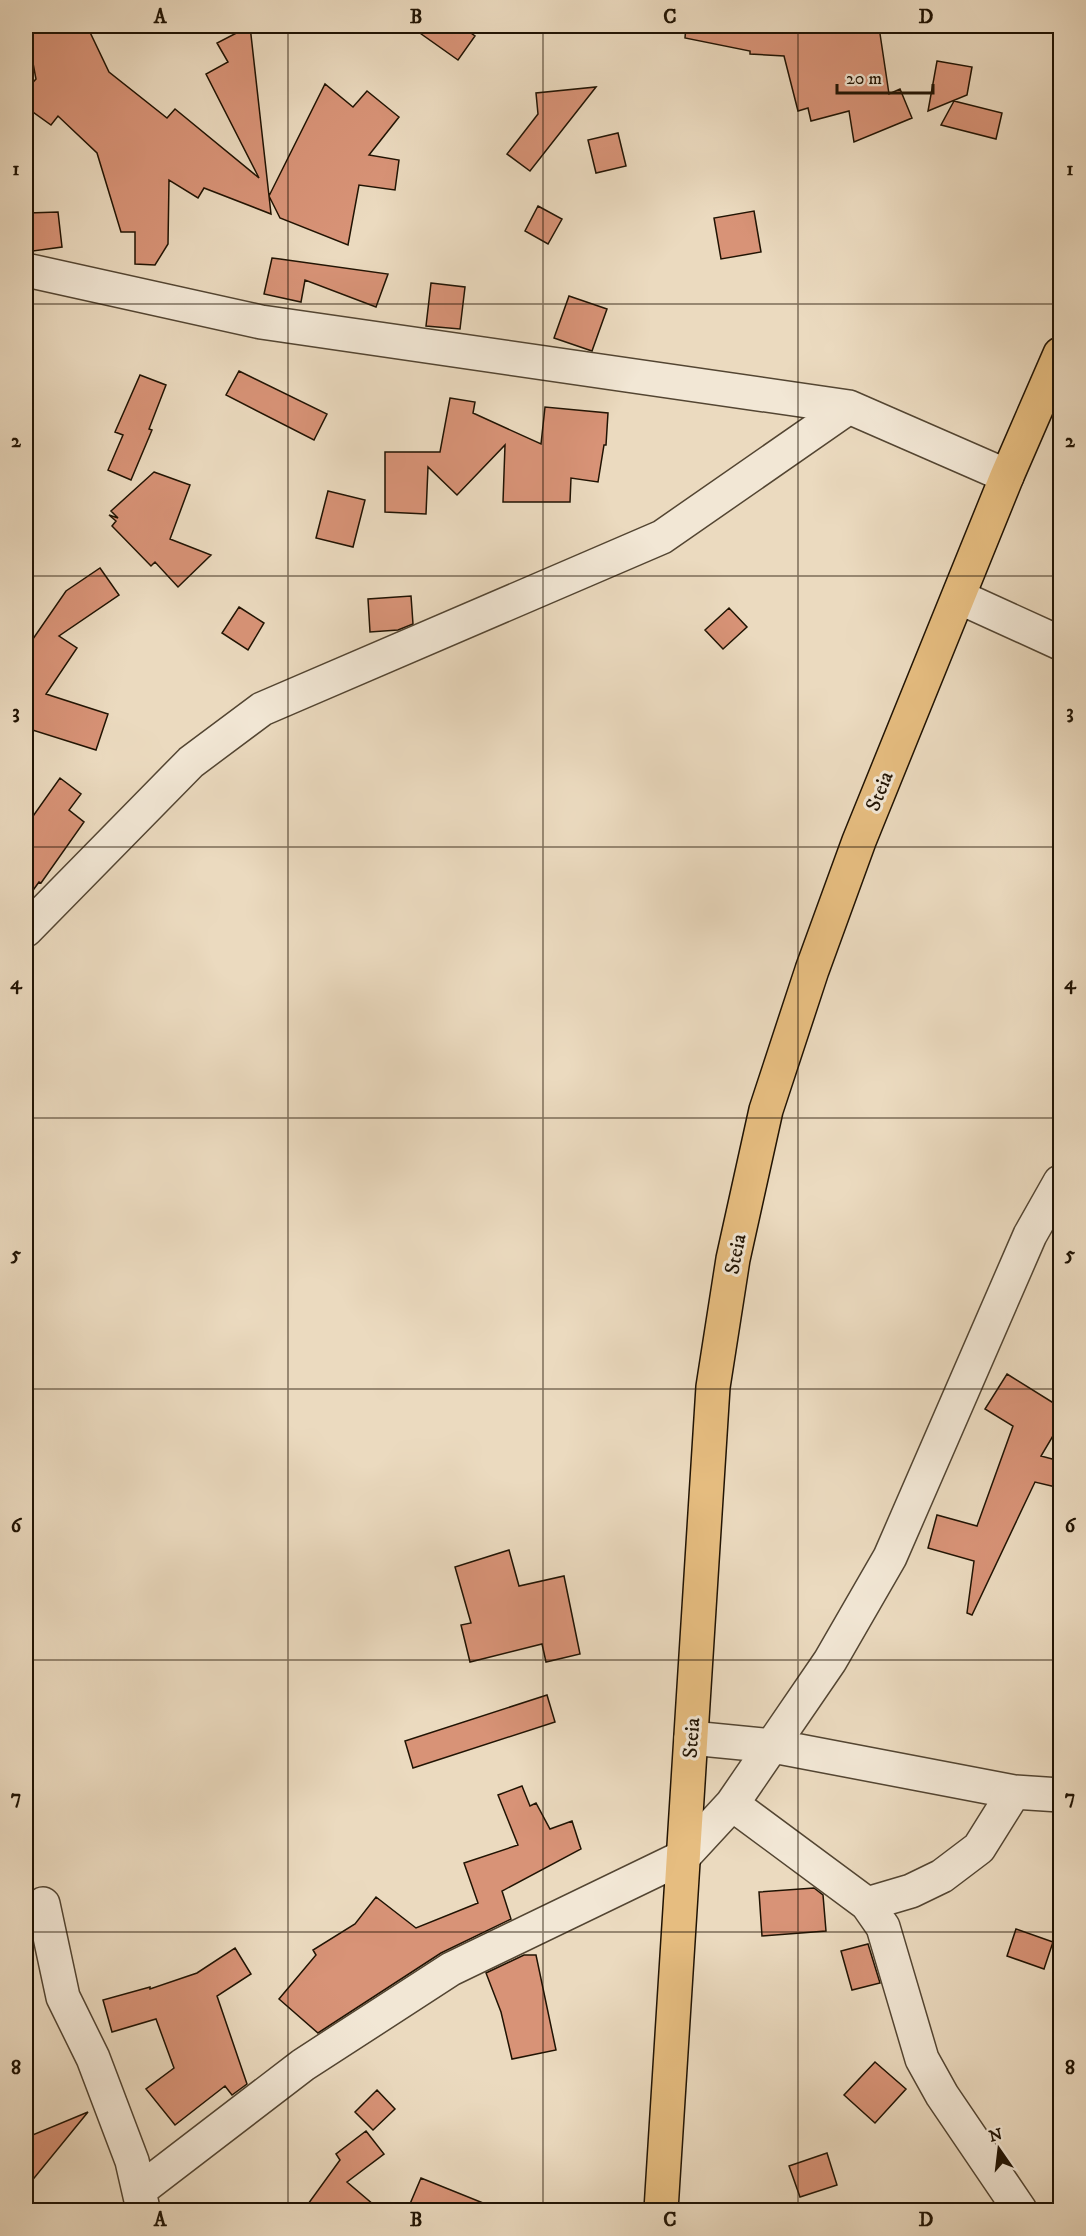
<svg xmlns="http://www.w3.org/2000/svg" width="1086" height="2236" viewBox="0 0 1086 2236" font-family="'IM FELL DW Pica',serif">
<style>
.building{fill:#d89377;stroke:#201303;stroke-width:1.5}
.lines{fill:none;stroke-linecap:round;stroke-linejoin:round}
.minor-casing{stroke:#534532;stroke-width:36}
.major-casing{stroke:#201303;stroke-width:36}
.minor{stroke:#f2e7d5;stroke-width:33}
.major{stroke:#e6bd80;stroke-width:33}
.grid{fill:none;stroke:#201303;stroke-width:1.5;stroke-opacity:0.55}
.labels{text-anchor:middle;stroke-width:6;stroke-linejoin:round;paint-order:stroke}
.street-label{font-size:21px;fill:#201303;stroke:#f2e7d5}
.neatline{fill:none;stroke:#201303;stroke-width:2}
.grid-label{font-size:20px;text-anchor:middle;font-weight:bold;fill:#201303}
</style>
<rect width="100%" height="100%" fill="#ebdabf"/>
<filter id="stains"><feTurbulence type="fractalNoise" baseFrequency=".00333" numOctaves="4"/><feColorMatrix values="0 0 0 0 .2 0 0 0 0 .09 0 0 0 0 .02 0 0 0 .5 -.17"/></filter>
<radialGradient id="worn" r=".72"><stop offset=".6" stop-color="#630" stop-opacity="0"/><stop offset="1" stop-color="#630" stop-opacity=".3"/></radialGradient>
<path class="building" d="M 26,26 L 87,26 L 109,72 L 167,118 L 175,109 L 259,178 L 206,74 L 228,62 L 217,43 L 250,26 L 269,196 L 325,84 L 353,107 L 367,91 L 399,117 L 369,155 L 399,160 L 395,190 L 359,185 L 348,245 L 280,218 L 269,196 L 271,214 L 204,188 L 198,198 L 169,180 L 168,244 L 155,265 L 135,264 L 135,232 L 121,232 L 97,153 L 58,116 L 51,125 L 26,107 L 26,90 L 36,79 Z
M 410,26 L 461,26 L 475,36 L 458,60 Z
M 686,26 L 805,26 L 804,30 L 844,33 L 879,27 L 889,94 L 900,89 L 912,118 L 854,142 L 849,111 L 811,121 L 808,108 L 798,111 L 784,56 L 750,54 L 750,51 L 685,38 Z
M 937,61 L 972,67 L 967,95 L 928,111 Z
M 596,87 L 530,171 L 507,154 L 538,114 L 536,93 Z
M 954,101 L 1002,113 L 996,139 L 941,125 Z
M 618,133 L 626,166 L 596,173 L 588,140 Z
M 538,206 L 562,219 L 548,244 L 525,231 Z
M 754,211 L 761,252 L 721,259 L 714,218 Z
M 58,212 L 62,247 L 33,251 L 28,213 Z
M 272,258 L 280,259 L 388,274 L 376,307 L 305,280 L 301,302 L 264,294 Z
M 431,283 L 465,287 L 460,329 L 426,326 Z
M 569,296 L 607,309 L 592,351 L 554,338 Z
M 239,371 L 327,414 L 314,440 L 226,395 Z
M 140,375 L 166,385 L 149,429 L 152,430 L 131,480 L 108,470 L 123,435 L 115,432 Z
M 450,398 L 475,402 L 473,413 L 541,444 L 545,407 L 608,413 L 606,445 L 604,445 L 598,482 L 571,478 L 570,502 L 503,502 L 505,445 L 457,495 L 428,467 L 426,514 L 385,512 L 385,452 L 440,452 Z
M 154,472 L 190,485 L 170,539 L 211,555 L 178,587 L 155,562 L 151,566 L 112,526 L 116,521 L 109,515 L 118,518 L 111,511 Z
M 328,491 L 365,500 L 353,547 L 316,538 Z
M 100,568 L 119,595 L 59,636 L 77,648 L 46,694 L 108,714 L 96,750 L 26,728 L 26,649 L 66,591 Z
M 411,596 L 413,624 L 398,630 L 370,632 L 368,599 Z
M 239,607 L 264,623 L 248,650 L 222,633 Z
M 729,608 L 747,627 L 723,649 L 705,630 Z
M 60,778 L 81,794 L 69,810 L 84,822 L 41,883 L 39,882 L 26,900 L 26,826 Z
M 1007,1374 L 1060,1407 L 1060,1424 L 1041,1456 L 1060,1461 L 1060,1488 L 1035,1482 L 972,1615 L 967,1613 L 974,1561 L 928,1548 L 937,1515 L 977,1526 L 1013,1426 L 985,1409 Z
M 509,1550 L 519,1586 L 564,1576 L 580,1654 L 546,1662 L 542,1644 L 470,1662 L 461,1625 L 471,1623 L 455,1567 Z
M 547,1695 L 555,1722 L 413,1768 L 405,1741 Z
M 522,1786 L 530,1806 L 536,1803 L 550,1829 L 572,1821 L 581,1849 L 502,1891 L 511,1919 L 441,1953 L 318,2033 L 279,1999 L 316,1955 L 313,1950 L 355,1924 L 376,1897 L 416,1928 L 478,1903 L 464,1863 L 518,1845 L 498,1795 Z
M 814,1888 L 823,1895 L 826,1931 L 762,1936 L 759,1892 Z
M 1016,1929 L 1053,1942 L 1044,1969 L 1007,1956 Z
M 868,1944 L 880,1983 L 852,1990 L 841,1951 Z
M 235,1948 L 251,1974 L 217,1996 L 247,2084 L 232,2095 L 225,2086 L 175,2125 L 146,2089 L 174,2068 L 156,2019 L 112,2032 L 103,2000 L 150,1987 L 150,1989 L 197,1973 Z
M 524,1955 L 536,1955 L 556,2050 L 512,2059 L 501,2012 L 486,1973 Z
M 875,2062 L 906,2089 L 875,2123 L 844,2095 Z
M 377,2090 L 395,2109 L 373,2130 L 355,2112 Z
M 88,2112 L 26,2188 L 26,2142 L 30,2136 Z
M 366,2131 L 384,2154 L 347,2182 L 381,2211 L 303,2211 L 340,2160 L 336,2154 Z
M 827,2153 L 837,2185 L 800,2197 L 789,2166 Z
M 421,2178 L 498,2209 L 498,2211 L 407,2211 Z"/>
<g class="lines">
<defs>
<path id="minor" d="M 26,270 L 261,322 L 849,407 L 1007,476
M 959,597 L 1060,643
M 26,930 L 191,762 L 262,709 L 662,537 L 849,407
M 691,1738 L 773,1746 L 1014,1792 L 1060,1795
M 732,1804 L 867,1904 L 883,1927 L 922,2059 L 942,2095 L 1020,2210
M 43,1904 L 63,1997 L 93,2058 L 132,2161 L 143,2209
M 867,1904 L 911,1891 L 942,1876 L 979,1848 L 1014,1792
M 140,2190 L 303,2065 L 451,1969 L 683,1857 L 732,1804 L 830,1661 L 890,1557 L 1030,1235 L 1060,1182"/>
<path id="major" d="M 661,2210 L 713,1387 L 733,1259 L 766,1110 L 812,970 L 859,841 L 1007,476 L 1060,354"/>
</defs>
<use href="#minor" class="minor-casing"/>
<use href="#major" class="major-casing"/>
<use href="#minor" class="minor"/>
<use href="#major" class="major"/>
</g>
<path class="grid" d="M 288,26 L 288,2210M 543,26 L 543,2210M 798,26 L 798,2210M 26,304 L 1060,304M 26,576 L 1060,576M 26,847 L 1060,847M 26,1118 L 1060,1118M 26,1389 L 1060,1389M 26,1660 L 1060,1660M 26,1932 L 1060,1932"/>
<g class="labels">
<g class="street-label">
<text transform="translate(879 791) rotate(-68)" y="7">Steia</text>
<text transform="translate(735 1254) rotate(-79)" y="7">Steia</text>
<text transform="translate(691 1738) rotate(-86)" y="7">Steia</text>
</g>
</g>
<rect width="1086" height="2236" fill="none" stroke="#ebdabf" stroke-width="66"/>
<g transform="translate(999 2149) rotate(346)" stroke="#f2e7d5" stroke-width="4.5" paint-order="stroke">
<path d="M0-4.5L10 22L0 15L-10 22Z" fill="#201303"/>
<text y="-9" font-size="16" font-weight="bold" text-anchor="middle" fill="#201303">N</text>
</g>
<path d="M837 84v9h96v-9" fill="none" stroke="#201303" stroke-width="3"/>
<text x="846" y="84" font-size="18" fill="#201303" stroke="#f2e7d5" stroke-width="4.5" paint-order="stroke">20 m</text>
<rect x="33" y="33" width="1020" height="2170" class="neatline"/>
<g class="grid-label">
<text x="160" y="23">A</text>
<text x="416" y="23">B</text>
<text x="670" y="23">C</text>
<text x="926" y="23">D</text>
<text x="16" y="175">1</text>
<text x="1070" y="175">1</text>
<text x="16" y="447">2</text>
<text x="1070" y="447">2</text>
<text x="16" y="718">3</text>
<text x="1070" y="718">3</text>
<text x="16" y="989">4</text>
<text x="1070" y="989">4</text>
<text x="16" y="1260">5</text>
<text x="1070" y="1260">5</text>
<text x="16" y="1532">6</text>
<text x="1070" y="1532">6</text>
<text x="16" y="1803">7</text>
<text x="1070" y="1803">7</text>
<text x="16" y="2074">8</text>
<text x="1070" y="2074">8</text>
<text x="160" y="2226">A</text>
<text x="416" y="2226">B</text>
<text x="670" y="2226">C</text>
<text x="926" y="2226">D</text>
</g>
<rect width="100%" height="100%" filter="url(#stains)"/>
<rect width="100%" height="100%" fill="url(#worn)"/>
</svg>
